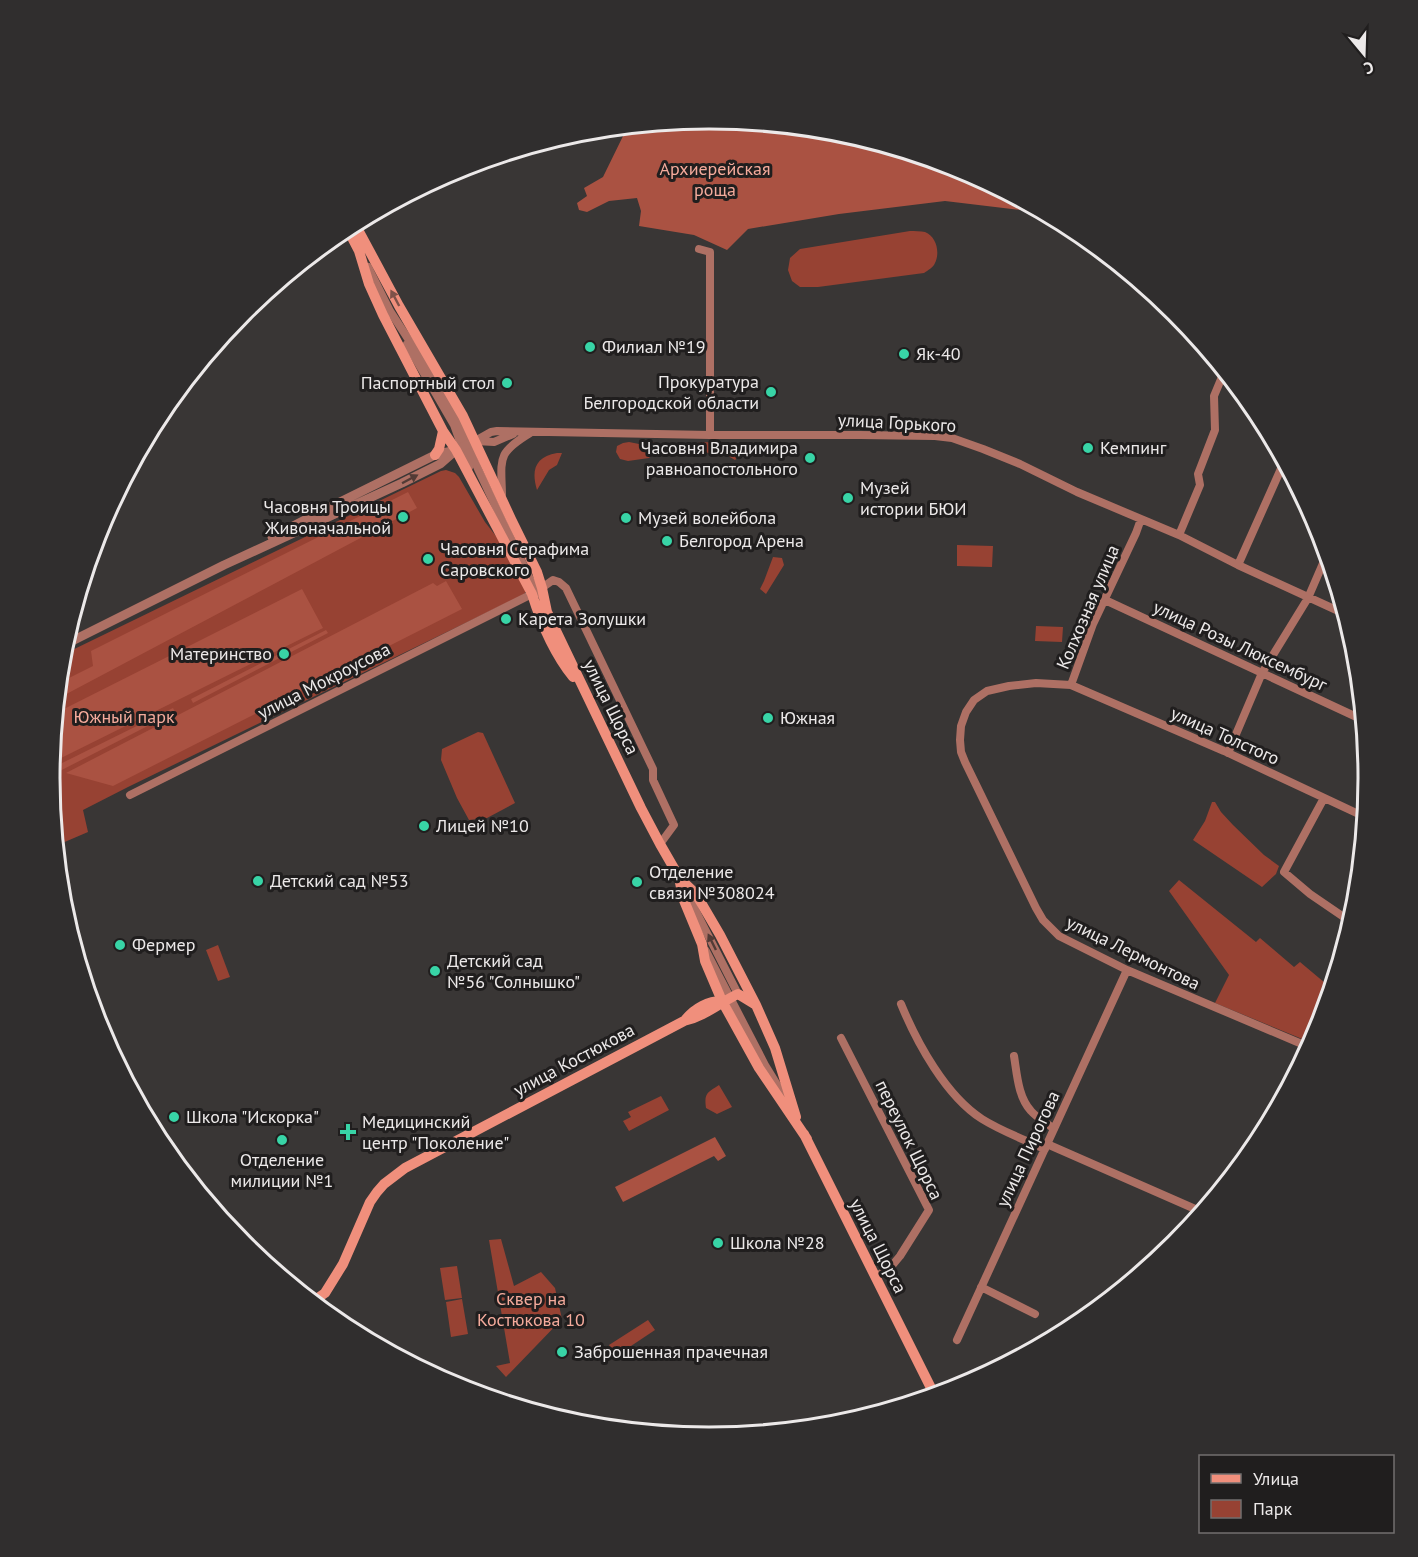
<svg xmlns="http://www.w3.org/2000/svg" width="1418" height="1557" viewBox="0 0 1418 1557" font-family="'PT Sans',sans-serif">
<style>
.green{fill:#974233}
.forest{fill:#aa5242}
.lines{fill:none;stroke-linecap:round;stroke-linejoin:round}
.minor{stroke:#ae7064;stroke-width:8}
.tertiary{stroke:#ae7064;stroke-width:9}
.secondary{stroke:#f08f7c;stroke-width:10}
.oneway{fill:#7e5148}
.oneway2{fill:#523b36}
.poi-dot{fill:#38d4a6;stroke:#201e1e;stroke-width:2}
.labels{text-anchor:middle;stroke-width:6;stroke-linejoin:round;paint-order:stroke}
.park-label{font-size:18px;fill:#f5ab9c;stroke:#201e1e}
.poi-label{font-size:18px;fill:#ece9e9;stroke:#201e1e;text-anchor:start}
.street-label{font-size:18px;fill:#ece9e9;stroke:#201e1e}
.rim{fill:none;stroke:#ece9e9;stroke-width:3}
</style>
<rect width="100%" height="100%" fill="#393635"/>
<path class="green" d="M 910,231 C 914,231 921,231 925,232 C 937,237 940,253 935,263 C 933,268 928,270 924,273 L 818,287 L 800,287 L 792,281 L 788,270 L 790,258 L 800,249 Z
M 629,442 L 639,444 L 647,442 L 658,443 L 655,451 L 649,458 L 628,461 L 620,459 L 616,452 L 617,446 L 623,443 Z
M 699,442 L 731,443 L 737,448 L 742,447 L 745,451 L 735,460 L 718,450 L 713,456 L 698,447 Z
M 557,453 L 562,453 L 557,465 L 549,470 L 537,490 C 531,470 535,457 557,453 Z
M 446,470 L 455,473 L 459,477 L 485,522 L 506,549 L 525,588 L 525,593 L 521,596 L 128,787 L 83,810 L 88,832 L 60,844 L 56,842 L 50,778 L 62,655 L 441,471 Z
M 957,545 L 993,546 L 992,567 L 957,566 Z
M 773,557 L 782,558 L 784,565 L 766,594 L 760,589 L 764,581 Z
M 1036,626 L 1063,627 L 1062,642 L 1035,641 Z
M 478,732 L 483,733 L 515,803 L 487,818 L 469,820 L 457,798 L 441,760 L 442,749 Z
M 1212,802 L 1215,802 L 1221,812 L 1233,825 L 1264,855 L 1279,866 L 1276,874 L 1262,887 L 1193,840 L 1205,821 Z
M 1179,880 L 1256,942 L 1260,938 L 1294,967 L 1300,962 L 1331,988 L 1318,1031 L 1312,1043 L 1215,1003 L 1229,975 L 1169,891 Z
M 218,945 L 230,977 L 218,981 L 206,950 Z
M 719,1085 L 732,1107 L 717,1114 L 706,1108 C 704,1093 707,1093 719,1085 Z
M 661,1096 L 669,1110 L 629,1131 L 623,1121 L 631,1117 L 628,1112 Z
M 501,1239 L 514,1286 L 541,1272 L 555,1288 L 562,1319 L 506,1377 L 496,1366 L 510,1363 L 489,1240 Z
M 457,1266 L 462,1298 L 445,1300 L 440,1268 Z
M 462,1299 L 468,1334 L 451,1337 L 446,1302 Z
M 648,1320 L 655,1330 L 616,1356 L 609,1345 Z"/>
<path class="forest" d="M 709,119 L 838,132 L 962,169 L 1026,204 L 1021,210 L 945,201 L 839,214 L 748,229 L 727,250 L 694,235 L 639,226 L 641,211 L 637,198 L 609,201 L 587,212 L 579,210 L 577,203 L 587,196 L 584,188 L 603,177 L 625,132 L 631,127 Z
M 408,492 L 417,508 L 57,699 L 59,683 L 93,666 L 91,651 Z
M 446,581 L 462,609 L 113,786 L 66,773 L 433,583 L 437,586 Z
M 302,589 L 323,628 L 51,763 L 56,713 Z
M 326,630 L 328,633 L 193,703 L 191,699 Z
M 173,708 L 175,712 L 50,776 L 50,769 Z
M 715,1137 L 726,1156 L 718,1161 L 714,1156 L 623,1202 L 615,1187 Z"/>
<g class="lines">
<path class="minor" d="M 699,249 L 710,252 L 710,435
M 368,267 L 392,315
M 390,311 L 451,405 L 478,469 L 537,594
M 407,344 L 454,425 L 469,467
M 475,441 L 491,432 L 497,431 L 710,435 L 860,435 L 935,436 L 952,438 L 983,449 L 1020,464 L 1077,492 L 1179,535 L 1238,565 L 1345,614
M 476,441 L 494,442 L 513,434
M 502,494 C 501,458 497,453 530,433
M 1179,535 L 1200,485 L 1198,474 L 1215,430 L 1214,396 L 1224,372
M 1238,565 L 1284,462
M 1105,600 L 1363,720
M 1071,685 L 1093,624 L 1136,533 L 1141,519
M 1228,753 L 1262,673 L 1308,598 L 1327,554
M 130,795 L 536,592 L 553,580 L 559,582 L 566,588 L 653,769 L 653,780 L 674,825 L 660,844
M 1324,798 L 1284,872 L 1310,894 L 1351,922
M 683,886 L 738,994
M 706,951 L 765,1065 L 789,1104
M 901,1004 C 917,1043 946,1096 982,1119 C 1001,1131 1025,1140 1045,1149
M 841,1038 L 929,1210 L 900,1256 L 890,1268 L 875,1277
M 1309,1047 L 1127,970 L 1059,936 L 1043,920 L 1036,908 L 965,762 L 961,752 L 960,740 L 961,726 L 966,712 L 974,700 L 987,691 L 1009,686 L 1036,683 L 1071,685 L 1224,751 L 1365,817
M 1014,1056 C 1017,1074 1018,1097 1031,1111 C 1037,1118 1047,1123 1054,1129
M 1047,1144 L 1202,1212
M 981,1287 L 1035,1314
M 957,1340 L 1127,970"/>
<path class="tertiary" d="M 272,537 L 328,508 L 435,455 L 456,450 L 475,441
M 64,645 L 224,565 L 402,483 L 440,464 L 456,450"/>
<path class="secondary" d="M 355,224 L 399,306 L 463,416 L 511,519 L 537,572 L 542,588 L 547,612 L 641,808 L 660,844 L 679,877 L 683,898 L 702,944 L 705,961 L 722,1001 L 759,1068 L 807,1139
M 347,228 L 359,251 L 369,284 L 383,315 L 443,431 L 439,449 L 435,455
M 443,431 L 456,450 L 532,594 C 541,623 553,652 573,677
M 679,878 L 696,894 L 720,935 L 756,1005
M 686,1019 C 695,1008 708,1001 722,1001
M 804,1134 L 935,1396
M 312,1302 L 325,1293 L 343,1264 L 370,1202 L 377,1192 L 384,1184 L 405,1168 L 684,1021 C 705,1016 719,1003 738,994 L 756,1005 L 775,1048 L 796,1117"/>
</g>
<defs><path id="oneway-solid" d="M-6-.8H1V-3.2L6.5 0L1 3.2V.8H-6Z" transform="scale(1.5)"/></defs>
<use class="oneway" href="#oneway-solid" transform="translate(395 298) rotate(-118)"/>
<g class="oneway2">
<use href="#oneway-solid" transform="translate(410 479) rotate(-28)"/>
<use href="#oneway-solid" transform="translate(712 942) rotate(-116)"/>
</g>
<g class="poi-dot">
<circle cx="590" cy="347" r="6"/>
<circle cx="904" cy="354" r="6"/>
<circle cx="507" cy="383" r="6"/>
<circle cx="771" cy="392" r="6"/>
<circle cx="1088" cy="448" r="6"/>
<circle cx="810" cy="458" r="6"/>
<circle cx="848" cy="498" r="6"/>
<circle cx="403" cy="517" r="6"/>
<circle cx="626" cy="518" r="6"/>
<circle cx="667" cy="541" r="6"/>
<circle cx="428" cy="559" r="6"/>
<circle cx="506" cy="619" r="6"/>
<circle cx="284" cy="654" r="6"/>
<circle cx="768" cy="718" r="6"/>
<circle cx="424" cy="826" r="6"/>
<circle cx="258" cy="881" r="6"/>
<circle cx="637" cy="882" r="6"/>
<circle cx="120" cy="945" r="6"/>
<circle cx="435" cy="971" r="6"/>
<circle cx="174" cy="1117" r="6"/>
<path d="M345 1123h6v6h6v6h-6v6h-6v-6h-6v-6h6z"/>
<circle cx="282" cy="1140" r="6"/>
<circle cx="718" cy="1243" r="6"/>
<circle cx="562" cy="1352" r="6"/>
</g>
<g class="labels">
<g class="park-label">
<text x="715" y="175">Архиерейская<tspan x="715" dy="21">роща</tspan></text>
<text x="124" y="723">Южный парк</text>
<text x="531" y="1305">Сквер на<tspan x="531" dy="21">Костюкова 10</tspan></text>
</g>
<g class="poi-label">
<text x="602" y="353">Филиал №19</text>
<text x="916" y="360">Як-40</text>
<text x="759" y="388" text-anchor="end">Прокуратура<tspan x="759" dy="21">Белгородской области</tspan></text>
<text x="495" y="389" text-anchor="end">Паспортный стол</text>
<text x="798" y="454" text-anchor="end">Часовня Владимира<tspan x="798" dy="21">равноапостольного</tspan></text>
<text x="1100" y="454">Кемпинг</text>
<text x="860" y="494">Музей<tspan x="860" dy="21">истории БЮИ</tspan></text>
<text x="391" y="513" text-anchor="end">Часовня Троицы<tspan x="391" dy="21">Живоначальной</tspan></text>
<text x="638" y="524">Музей волейбола</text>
<text x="679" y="547">Белгород Арена</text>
<text x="440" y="555">Часовня Серафима<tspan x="440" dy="21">Саровского</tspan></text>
<text x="518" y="625">Карета Золушки</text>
<text x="272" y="660" text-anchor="end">Материнство</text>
<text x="780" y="724">Южная</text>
<text x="436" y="832">Лицей №10</text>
<text x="649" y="878">Отделение<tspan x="649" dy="21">связи №308024</tspan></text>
<text x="270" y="887">Детский сад №53</text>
<text x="132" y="951">Фермер</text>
<text x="447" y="967">Детский сад<tspan x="447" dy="21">№56 "Солнышко"</tspan></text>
<text x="186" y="1123">Школа "Искорка"</text>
<text x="362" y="1128">Медицинский<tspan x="362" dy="21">центр "Поколение"</tspan></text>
<text x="282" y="1166" text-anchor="middle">Отделение<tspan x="282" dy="21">милиции №1</tspan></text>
<text x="730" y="1249">Школа №28</text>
<text x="574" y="1358">Заброшенная прачечная</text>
</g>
<g class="street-label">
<text transform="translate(897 423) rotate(3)" y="6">улица Горького</text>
<text transform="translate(1088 607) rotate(-67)" y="6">Колхозная улица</text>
<text transform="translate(1240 646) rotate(25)" y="6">улица Розы Люксембург</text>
<text transform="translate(324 681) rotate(-27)" y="6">улица Мокроусова</text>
<text transform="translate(611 707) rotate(64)" y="6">улица Щорса</text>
<text transform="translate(1225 736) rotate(24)" y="6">улица Толстого</text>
<text transform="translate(1133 953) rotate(26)" y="6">улица Лермонтова</text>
<text transform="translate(574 1060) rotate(-28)" y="6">улица Костюкова</text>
<text transform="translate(909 1140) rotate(64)" y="6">переулок Щорса</text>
<text transform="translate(1028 1149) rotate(-65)" y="6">улица Пирогова</text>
<text transform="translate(878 1246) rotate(63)" y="6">улица Щорса</text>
</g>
</g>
<path d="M0 0H1418V1557H0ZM60 778a649 649 0 1 1 1298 0a649 649 0 1 1-1298 0Z" fill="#302e2e" fill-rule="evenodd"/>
<path class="rim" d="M60 778a649 649 0 1 1 1298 0a649 649 0 1 1-1298 0Z"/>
<rect x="1199" y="1455" width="195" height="78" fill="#201e1e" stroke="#726f6f" stroke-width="1.5"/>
<rect x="1211" y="1474" width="30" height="9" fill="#f08f7c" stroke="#726f6f" stroke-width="1.5"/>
<text x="1253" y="1485" font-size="18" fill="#ece9e9">Улица</text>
<rect x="1211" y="1500" width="30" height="18" fill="#974233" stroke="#726f6f" stroke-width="1.5"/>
<text x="1253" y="1515" font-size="18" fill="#ece9e9">Парк</text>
<g transform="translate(1364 54) rotate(161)" stroke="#201e1e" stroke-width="4.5" paint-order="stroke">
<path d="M0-4.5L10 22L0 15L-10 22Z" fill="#ece9e9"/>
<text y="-9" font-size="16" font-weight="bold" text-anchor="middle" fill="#ece9e9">С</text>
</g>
</svg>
